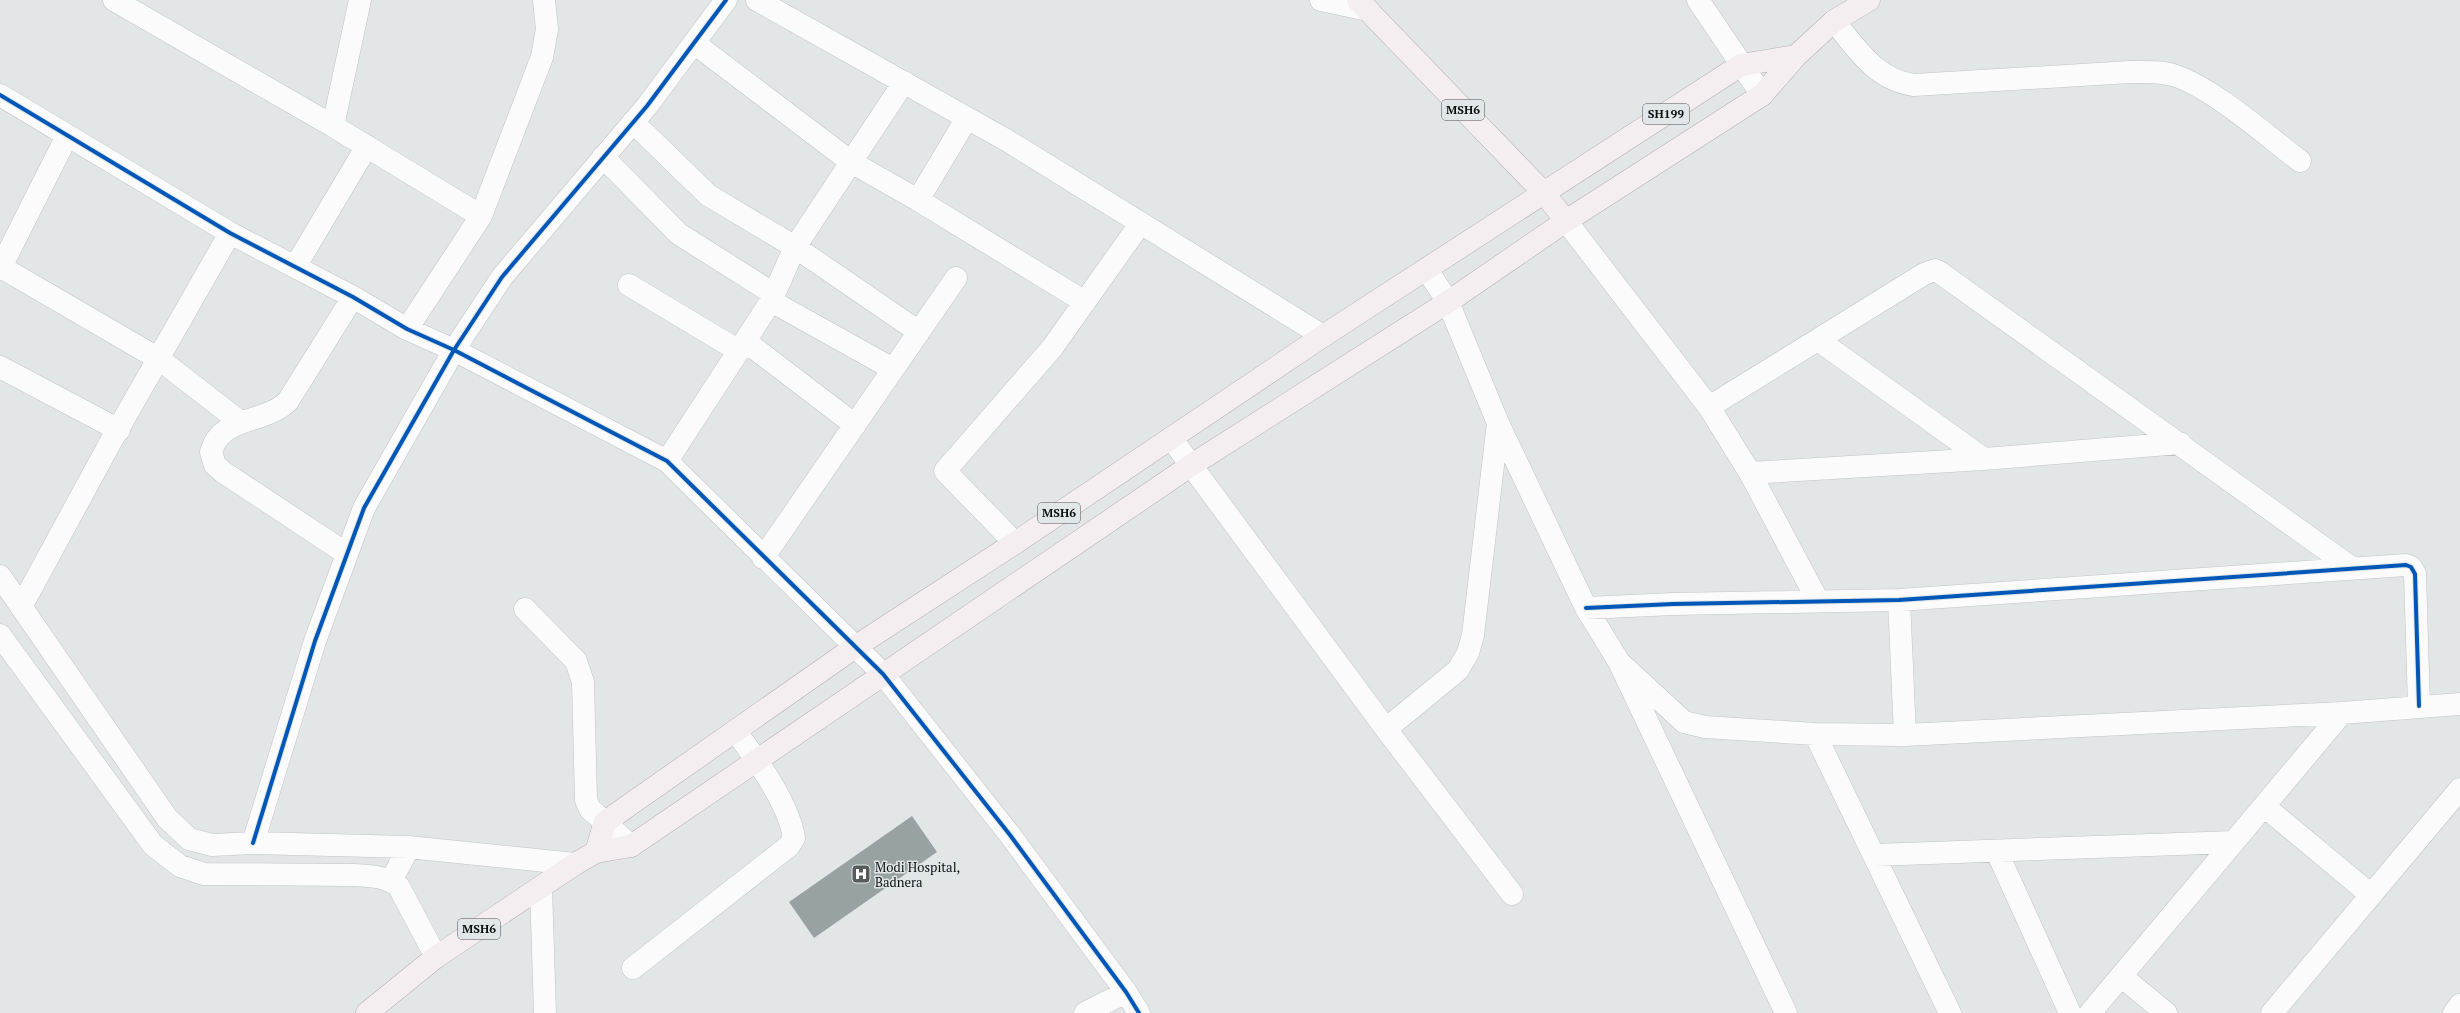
<svg xmlns="http://www.w3.org/2000/svg" width="2460" height="1013" viewBox="0 0 2460 1013" font-family="'PT Serif',serif">
<style>
.building{fill:#98a2a3}
.lines{fill:none;stroke-linecap:round;stroke-linejoin:round}
.minor-casing{stroke:#c1c4c4;stroke-width:23}
.major-casing{stroke:#b7aeb2;stroke-width:23}
.minor{stroke:#fbfbfb;stroke-width:22}
.major{stroke:#f4eef0;stroke-width:22}
.cycleway-casing{stroke:#e1e7e8;stroke-width:6}
.cycleway{stroke:#0057b8;stroke-width:4}
.labels{text-anchor:middle;stroke-width:3;stroke-linejoin:round;paint-order:stroke}
.shield{fill:#e1e7e8;stroke:#4c4f4f;stroke-width:1}
.shield-label{font-size:12px;font-weight:bold;fill:#0c0e0e}
.poi-label{font-size:13px;fill:#0c0e0e;stroke:#e1e7e8;text-anchor:start}
</style>
<rect width="100%" height="100%" fill="#e2e6e7"/>
<path class="building" d="M 912,816 L 937,852 L 814,938 L 789,902 Z"/>
<g class="lines">
<defs>
<path id="minor" d="M 114,0 L 333,126 L 481,216 L 407,329
M 757,0 L 1008,141 L 1323,336
M 1321,0 L 1368,10
M 1698,0 L 1762,95
M 1834,21 C 1857,49 1876,80 1914,85 L 2130,72 C 2145,72 2162,71 2176,76 C 2214,89 2267,136 2300,161
M 694,43 L 851,162 L 918,200 L 967,118
M 0,95 L 230,233 L 353,297 L 407,329 L 454,350 L 667,461 L 883,674 L 1010,835 L 1126,992 L 1139,1013
M 633,122 L 708,195 L 795,247 L 919,332
M 333,126 L 360,0
M 603,157 L 679,234 L 774,294
M 918,200 L 1085,302
M 481,216 L 542,57 L 547,29 L 544,0
M 1566,221 L 1709,407 L 1750,473 L 1818,601
M 1,267 L 159,359 L 239,421
M 295,267 L 367,146
M 0,269 L 67,136
M 1427,270 L 1448,302 L 1498,423 L 1586,608 L 1619,662 L 1786,1013
M 629,285 L 739,351
M 771,301 L 893,369
M 1818,340 L 1984,459
M 745,341 L 855,425
M 0,367 L 119,430
M 1709,407 L 1924,274 L 1935,270 L 1939,272 L 2352,568
M 1171,438 L 1386,729 L 1512,894
M 667,461 L 771,301 L 795,247 L 904,82
M 1750,473 L 1984,459 L 2180,443
M 1015,543 L 945,471 L 1052,348 L 1140,224
M 347,554 L 223,472 L 215,465 L 211,452 C 221,415 266,424 288,401 L 353,297
M 763,558 L 956,278
M 0,576 L 167,818 L 189,839 L 212,845 L 253,843 L 408,847 L 575,864
M 1899,600 L 1905,735
M 21,607 L 109,445 L 230,233
M 1586,608 L 1673,604 L 1899,600 L 2406,565 L 2411,567 L 2415,574 L 2419,706
M 525,609 L 576,661 L 583,682 L 586,800 L 590,809 L 631,846
M 0,635 L 153,845 L 180,866 L 204,874 L 354,875 C 370,876 386,876 399,887 L 436,957
M 1619,662 L 1684,722 L 1705,727 L 1815,734 L 1905,735 L 2342,713 L 2460,704
M 1386,729 L 1458,670 L 1468,653 L 1473,635 L 1498,423
M 1815,734 L 1950,1013
M 2264,806 L 2371,895
M 253,843 L 315,641 L 364,508 L 454,350 L 502,277 L 647,106 L 726,0
M 1997,852 L 2070,1013
M 1875,855 L 2234,842
M 391,881 L 409,847
M 541,888 L 545,1013
M 633,968 L 789,846 L 794,838 C 789,804 756,758 735,731
M 2121,976 L 2166,1013
M 1085,1013 L 1126,992
M 2090,1013 L 2342,713
M 2272,1013 L 2460,789
M 2454,1013 L 2460,1005"/>
<path id="major" d="M 1358,0 L 1544,193 L 1566,221
M 596,852 L 605,822 L 855,647 L 1015,543 L 1323,336 L 1741,65 L 1796,56
M 367,1013 L 436,957 L 575,864 L 596,852 L 631,846 L 1190,466 L 1448,302 L 1566,221 L 1762,95 L 1796,56 L 1834,21 L 1869,0"/>
</defs>
<use href="#minor" class="minor-casing"/>
<use href="#major" class="major-casing"/>
<use href="#minor" class="minor"/>
<use href="#major" class="major"/>
<defs>
<path id="cycleway" d="M 0,95 L 230,233 L 353,297 L 407,329 L 454,350 L 667,461 L 883,674 L 1010,835 L 1126,992 L 1139,1013
M 1586,608 L 1673,604 L 1899,600 L 2406,565 L 2411,567 L 2415,574 L 2419,706
M 253,843 L 315,641 L 364,508 L 454,350 L 502,277 L 647,106 L 726,0"/>
</defs>
<use href="#cycleway" class="cycleway-casing"/>
<use href="#cycleway" class="cycleway"/>
</g>
<defs>
<symbol id="hospital-square" viewBox="-11 -11 22 22"><rect x="-9" y="-9" width="18" height="18" rx="4" fill="#575a5a" stroke="#e1e7e8"/><path d="M-5-5h3v3.5h4V-5h3V5h-3V1.5h-4V5h-3Z" fill="#fff"/></symbol>
</defs>
<g fill-rule="evenodd">
<use href="#hospital-square" x="850" y="863" width="22" height="22"/>
</g>
<g class="labels">
<g class="shield">
<rect x="1442" y="100" width="42" height="20" rx="3"/>
<rect x="1643" y="104" width="46" height="20" rx="3"/>
<rect x="1038" y="503" width="42" height="20" rx="3"/>
<rect x="458" y="919" width="42" height="20" rx="3"/>
</g>
<g class="shield-label">
<text x="1463" y="114">MSH6</text>
<text x="1666" y="118">SH199</text>
<text x="1059" y="517">MSH6</text>
<text x="479" y="933">MSH6</text>
</g>
<g class="poi-label">
<text x="875" y="872">Modi Hospital,<tspan x="875" dy="15">Badnera</tspan></text>
</g>
</g>
</svg>
